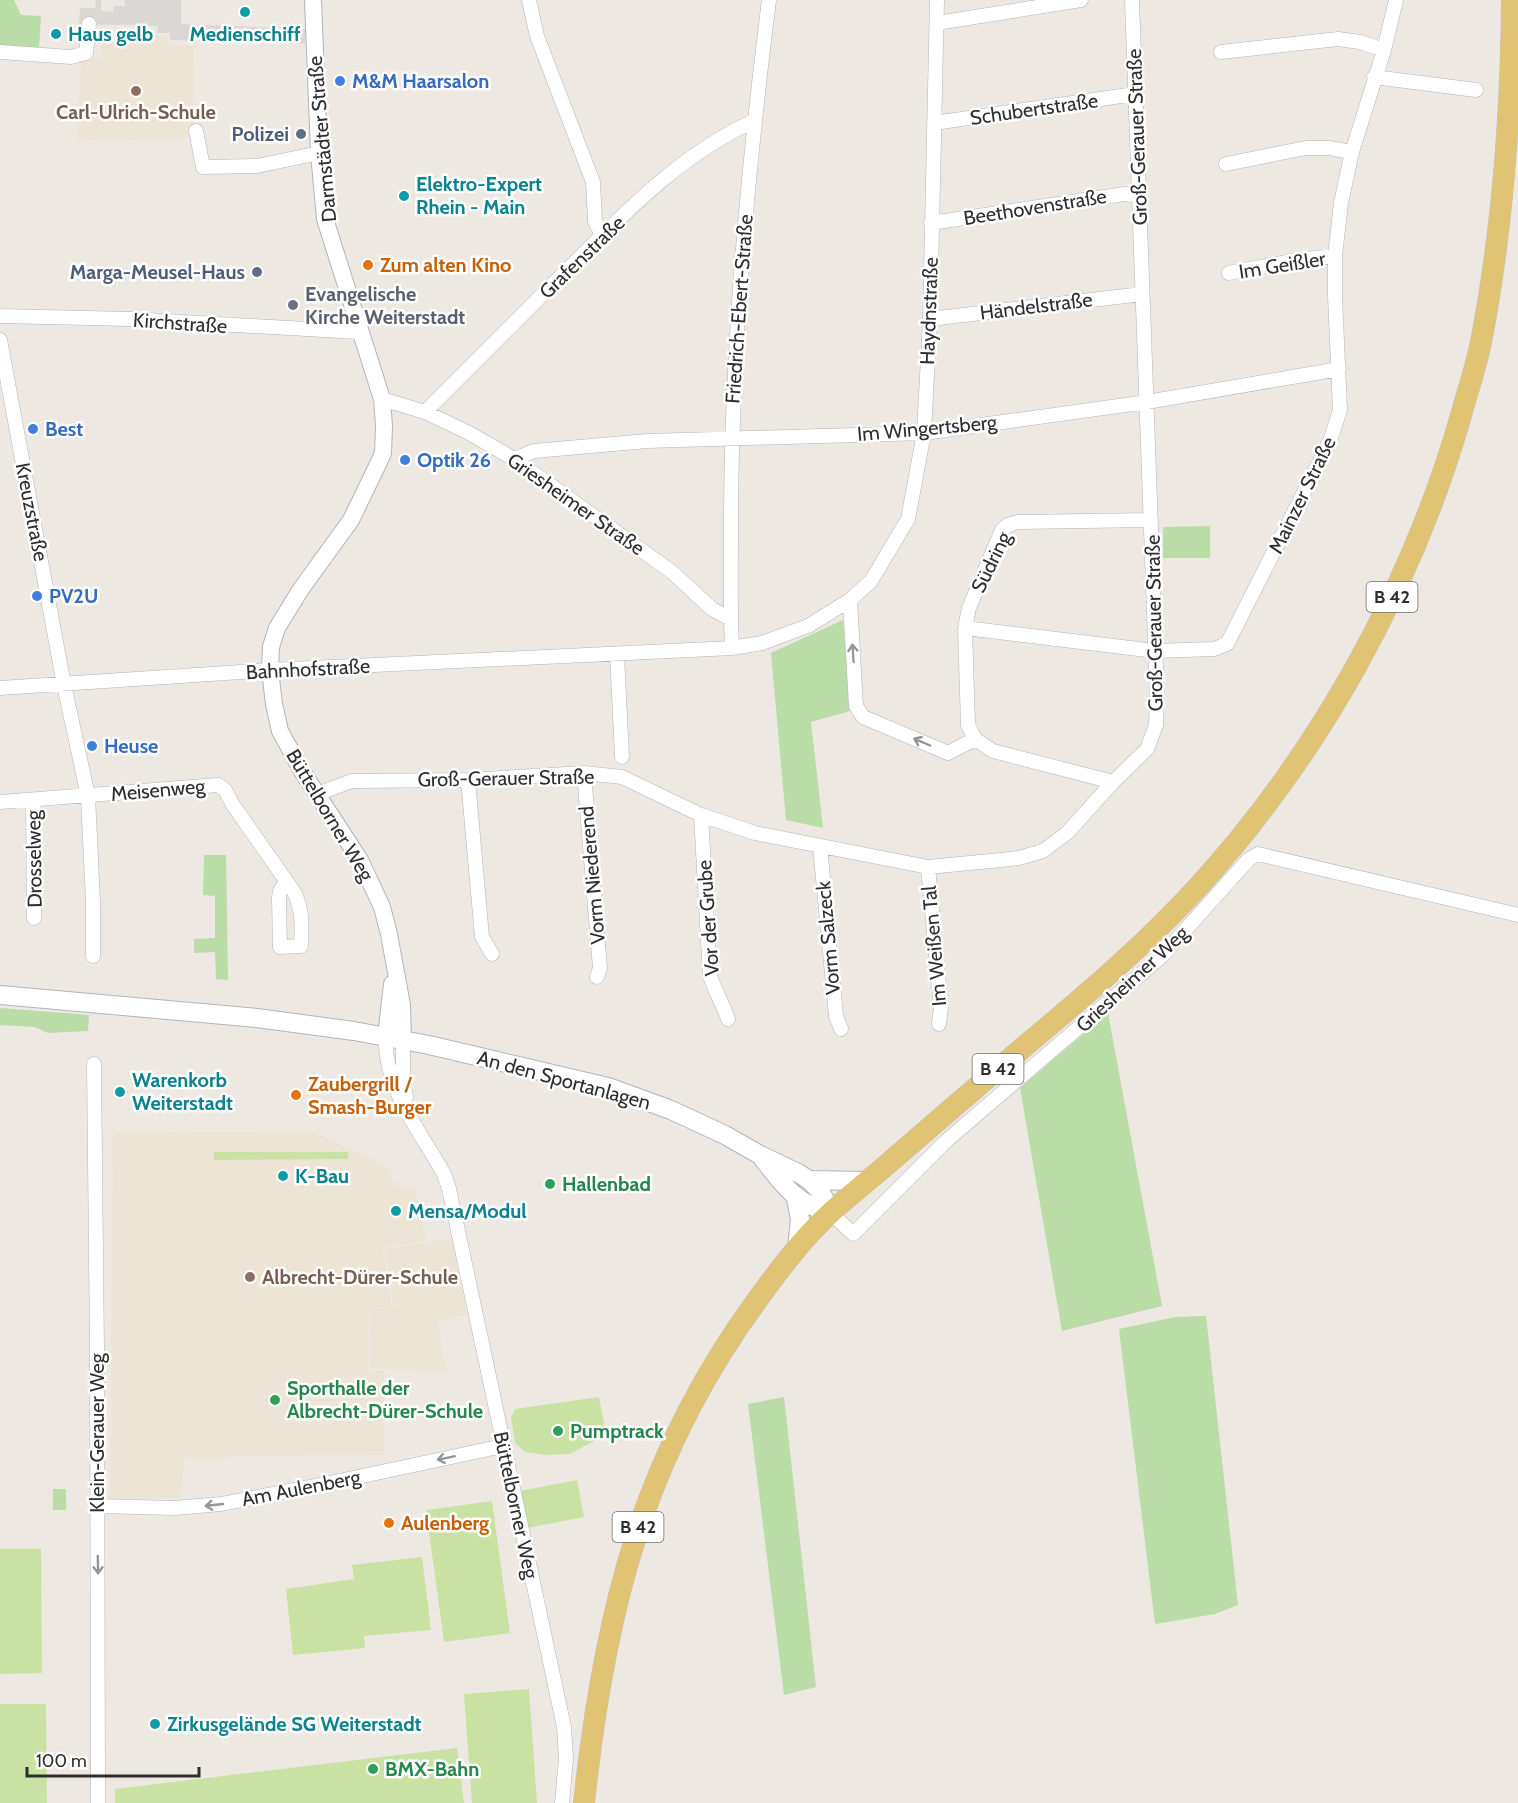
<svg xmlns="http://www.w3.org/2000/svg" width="1518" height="1803" viewBox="0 0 1518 1803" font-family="Cabin,sans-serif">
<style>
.education{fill:#ece4d4}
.green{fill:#badca6}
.pitch{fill:#c9e2a3}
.plaza{fill:#dad7d4}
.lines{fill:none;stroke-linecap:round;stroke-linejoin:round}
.minor-casing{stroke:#b2b4bc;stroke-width:15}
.tertiary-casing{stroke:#b2b4bc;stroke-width:18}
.secondary-casing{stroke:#b2b4bc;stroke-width:20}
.primary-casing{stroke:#c4c4c4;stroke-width:22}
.minor{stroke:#fff;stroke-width:14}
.tertiary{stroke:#fff;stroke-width:16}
.secondary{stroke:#fff;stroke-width:18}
.primary{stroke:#e1c473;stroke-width:21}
.oneway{stroke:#969696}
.culture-dot{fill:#0f9aa8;stroke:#fff;stroke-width:2}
.shop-dot{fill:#3f7fe0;stroke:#fff;stroke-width:2}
.education-dot{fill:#8d6e63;stroke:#fff;stroke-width:2}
.service-dot{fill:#5c6f8a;stroke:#fff;stroke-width:2}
.food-dot{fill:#e8710a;stroke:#fff;stroke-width:2}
.worship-dot{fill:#6b7280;stroke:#fff;stroke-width:2}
.leisure-dot{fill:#2e9e5b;stroke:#fff;stroke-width:2}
.labels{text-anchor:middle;stroke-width:5;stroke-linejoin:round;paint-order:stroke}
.shield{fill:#fff;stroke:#6d6d6d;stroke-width:1.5}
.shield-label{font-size:18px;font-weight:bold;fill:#2e2e2e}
.culture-label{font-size:20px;font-weight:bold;fill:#0d838f;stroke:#fff;text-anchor:start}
.shop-label{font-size:20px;font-weight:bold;fill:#366cbe;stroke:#fff;text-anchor:start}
.street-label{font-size:20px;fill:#2e2e2e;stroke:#fff}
.education-label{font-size:20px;font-weight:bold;fill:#785e54;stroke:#fff}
.service-label{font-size:20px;font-weight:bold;fill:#4e5e75;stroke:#fff;text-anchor:end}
.food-label{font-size:20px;font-weight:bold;fill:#c56008;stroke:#fff;text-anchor:start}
.worship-label{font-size:20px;font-weight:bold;fill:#5b616d;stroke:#fff;text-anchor:start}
.leisure-label{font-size:20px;font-weight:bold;fill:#27864d;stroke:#fff;text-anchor:start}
</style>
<rect width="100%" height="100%" fill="#ede8e2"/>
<path class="education" d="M 101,34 L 168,37 L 168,45 L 194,46 L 193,138 L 77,141 L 81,58 L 101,59 Z
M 311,1131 L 389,1167 L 395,1187 L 415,1187 L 426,1240 L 383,1248 L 391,1305 L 369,1309 L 368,1370 L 384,1371 L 384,1455 L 230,1456 L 228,1459 L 184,1458 L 180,1498 L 110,1499 L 113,1132 Z
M 452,1238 L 467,1315 L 437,1321 L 446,1372 L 370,1368 L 371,1310 L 394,1306 L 385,1250 Z"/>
<path class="green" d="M 0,0 L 14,0 L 21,15 L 41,16 L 39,48 L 0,46 Z
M 1210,526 L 1210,558 L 1163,558 L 1163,527 Z
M 843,620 L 850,711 L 811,722 L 823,828 L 786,820 L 771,653 Z
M 204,855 L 226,855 L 228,980 L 216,979 L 215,952 L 194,953 L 194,939 L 215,938 L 215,896 L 203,895 Z
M 0,1008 L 89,1015 L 88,1031 L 48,1033 L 35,1027 L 0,1025 Z
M 1108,1013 L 1162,1306 L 1062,1331 L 1020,1088 Z
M 1206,1316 L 1238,1605 L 1215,1614 L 1155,1624 L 1119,1329 L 1175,1317 Z
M 784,1397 L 816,1687 L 784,1695 L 748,1404 Z
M 53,1489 L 66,1489 L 66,1510 L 53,1510 Z"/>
<path class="pitch" d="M 214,1152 L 348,1152 L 348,1159 L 214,1160 Z
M 599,1397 L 604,1424 L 600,1438 L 569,1454 L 545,1455 L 525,1452 L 515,1443 L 511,1417 L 515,1409 Z
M 577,1480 L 584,1517 L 527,1528 L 520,1491 Z
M 492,1501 L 510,1633 L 444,1642 L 426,1510 Z
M 0,1549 L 41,1549 L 42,1673 L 0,1674 Z
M 422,1557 L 431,1630 L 364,1636 L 365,1648 L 293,1655 L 286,1589 L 354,1579 L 352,1565 Z
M 529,1689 L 537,1803 L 472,1803 L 464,1694 Z
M 0,1704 L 46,1704 L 47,1803 L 0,1803 Z
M 457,1748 L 464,1803 L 115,1803 L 115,1789 Z"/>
<path class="plaza" d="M 96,0 L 101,0 L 101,11 L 113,12 L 114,6 L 125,6 L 125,0 L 181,0 L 181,24 L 306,29 L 305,44 L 170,40 L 170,33 L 157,33 L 158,26 L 79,24 L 80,8 L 95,8 Z"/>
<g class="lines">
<defs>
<path id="minor" d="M 529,0 L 537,36 L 593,182 L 595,221 L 602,235
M 937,23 L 1081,0
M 0,52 L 71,57 L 86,53 L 89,24
M 1221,52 L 1338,39 L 1360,42 L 1384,50
M 1374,77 L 1476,90
M 934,123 L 1135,94
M 196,131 L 203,167 L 257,166 L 319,153
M 1226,164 L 1306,148 L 1329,148 L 1352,152
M 931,223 L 1138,192
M 1229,273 L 1297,260 L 1335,256
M 0,316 L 130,319 L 359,332
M 930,319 L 1142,294
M 0,340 L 64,685 L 88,796 L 93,902 L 93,956
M 382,399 L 425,412 L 469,433 L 514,459 L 672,572 L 712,609 L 731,619
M 425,412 C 472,365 518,319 565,272 C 622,216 680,154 754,121
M 514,459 L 534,451 L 647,441 L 924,433 L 1147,402 L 1339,369
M 850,600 L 856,706 L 863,717 L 948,753 L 975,739
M 965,628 L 1155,651 L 1214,649 L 1227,644 L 1330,441 L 1340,410 L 1335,296 L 1335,256 L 1341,203 L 1352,152 L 1384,50 L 1396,0
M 732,648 C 730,609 731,569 731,530 C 731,352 747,176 769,0
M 617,654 L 622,757
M 0,688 L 270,670 L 732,648 L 762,643 L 808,626 L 850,600 L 871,581 L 908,519 L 924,433 L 930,319 L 937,0
M 584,773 L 600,968 L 597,977
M 468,780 L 482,937 L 492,954
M 1113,782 L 993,751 L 975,739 L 968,725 L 965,628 L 969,608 L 1002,530 L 1008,525 L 1018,522 L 1151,520
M 317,794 L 352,781 L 468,780 L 584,773 L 622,777 L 701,815 L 755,833 L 928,867 L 1001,860 L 1019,858 L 1043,851 L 1067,833 L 1113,782 L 1147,749 L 1156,725 L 1157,696 L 1132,0
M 33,800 L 34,918
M 0,802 L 218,785 L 225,790 L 233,805 L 294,892 C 303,910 302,926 301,946 L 280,947 L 279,898 L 280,891 L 286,882
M 701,815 L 710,976 C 715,991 723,1004 728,1019
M 820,846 L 836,1016 L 841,1029
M 928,867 L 941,1007 L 939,1024
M 386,1037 C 383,1086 421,1133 444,1174 L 449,1189 L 564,1727 L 566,1758 L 562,1803
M 403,1040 L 403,1080 L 406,1097
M 94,1064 L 97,1351 L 98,1803
M 831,1213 L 853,1234 L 946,1141 L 1162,956 L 1249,859 L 1258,854 L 1518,915
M 97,1506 L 175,1508 L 221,1504 L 325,1484 L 503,1446"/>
<path id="tertiary" d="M 313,0 L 319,153 L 325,219 L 382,399 L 384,426 L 383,453 L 379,462 L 351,520 L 301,589 L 277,628 L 271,647 L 270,670 L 274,704 L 280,731 L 302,771 L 360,860 L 382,907 L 389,934 L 402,1005 L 403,1040
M 386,1037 L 392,984"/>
<path id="secondary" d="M 0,995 L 257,1018 L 354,1031 L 429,1045 L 608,1087 L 671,1110 L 725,1135 L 760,1155 L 798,1173 L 809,1180 L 821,1192 L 831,1213
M 763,1159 C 785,1187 795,1203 831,1213
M 809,1180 L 869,1181
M 796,1199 L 800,1219 L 797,1248"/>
<path id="primary" d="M 584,1803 C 604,1613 643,1455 758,1299 C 776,1274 796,1247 818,1225 C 840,1202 866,1183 890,1162 C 935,1123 980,1084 1026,1045 C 1086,995 1145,945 1198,887 C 1318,755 1410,591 1460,419 C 1467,392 1477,365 1482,337 C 1503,226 1511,113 1512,0"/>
</defs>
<use href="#minor" class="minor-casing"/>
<use href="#tertiary" class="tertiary-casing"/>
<use href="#secondary" class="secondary-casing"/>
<use href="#primary" class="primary-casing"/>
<use href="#minor" class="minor"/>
<use href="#tertiary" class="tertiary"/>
<use href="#secondary" class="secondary"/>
<use href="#primary" class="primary"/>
</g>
<defs><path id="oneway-shaft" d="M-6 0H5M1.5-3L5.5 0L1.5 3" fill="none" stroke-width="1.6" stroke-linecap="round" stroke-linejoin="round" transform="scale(1.5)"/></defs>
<g class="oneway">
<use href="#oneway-shaft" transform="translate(853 653) rotate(-94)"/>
<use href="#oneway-shaft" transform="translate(922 742) rotate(-157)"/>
<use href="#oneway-shaft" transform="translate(446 1458) rotate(168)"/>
<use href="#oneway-shaft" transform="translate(214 1505) rotate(174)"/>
<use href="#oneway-shaft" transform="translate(98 1565) rotate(89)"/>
</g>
<g class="culture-dot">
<circle cx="245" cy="12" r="6"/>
<circle cx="56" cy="34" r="6"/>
<circle cx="404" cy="196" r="6"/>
<circle cx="120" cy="1092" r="6"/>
<circle cx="283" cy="1176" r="6"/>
<circle cx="396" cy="1211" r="6"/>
<circle cx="155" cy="1724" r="6"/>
</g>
<g class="shop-dot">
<circle cx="340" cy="81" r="6"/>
<circle cx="33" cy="429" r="6"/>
<circle cx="405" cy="460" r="6"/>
<circle cx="37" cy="596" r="6"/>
<circle cx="92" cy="746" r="6"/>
</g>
<g class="education-dot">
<circle cx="136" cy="91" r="6"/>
<circle cx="250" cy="1277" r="6"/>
</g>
<g class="service-dot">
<circle cx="301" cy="134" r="6"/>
<circle cx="257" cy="272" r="6"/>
</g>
<g class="food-dot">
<circle cx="368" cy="265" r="6"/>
<circle cx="296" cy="1095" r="6"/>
<circle cx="389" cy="1523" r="6"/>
</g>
<circle class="worship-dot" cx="293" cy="305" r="6"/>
<g class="leisure-dot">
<circle cx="550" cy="1184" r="6"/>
<circle cx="275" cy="1400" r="6"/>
<circle cx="558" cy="1431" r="6"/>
<circle cx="373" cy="1769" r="6"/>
</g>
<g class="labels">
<g class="shield">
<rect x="1366.5" y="582" width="51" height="30" rx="4.5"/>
<rect x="972.5" y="1054" width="51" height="30" rx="4.5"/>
<rect x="612.5" y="1512" width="51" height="30" rx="4.5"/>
</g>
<g class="shield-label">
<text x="1392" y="603">B 42</text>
<text x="998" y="1075">B 42</text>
<text x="638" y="1533">B 42</text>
</g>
<g class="culture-label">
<text x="68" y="41">Haus gelb</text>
<text x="245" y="41" text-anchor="middle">Medienschiff</text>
<text x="416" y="191">Elektro-Expert<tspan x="416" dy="23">Rhein - Main</tspan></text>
<text x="132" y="1087">Warenkorb<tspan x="132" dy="23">Weiterstadt</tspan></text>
<text x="295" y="1183">K-Bau</text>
<text x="408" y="1218">Mensa/Modul</text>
<text x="167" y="1731">Zirkusgelände SG Weiterstadt</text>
</g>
<g class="shop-label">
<text x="352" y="88">M&amp;M Haarsalon</text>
<text x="45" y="436">Best</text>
<text x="417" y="467">Optik 26</text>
<text x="49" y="603">PV2U</text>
<text x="104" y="753">Heuse</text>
</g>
<g class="street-label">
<text transform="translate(1034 109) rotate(-8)" y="7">Schubertstraße</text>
<text transform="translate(1137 137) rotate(-92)" y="7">Groß-Gerauer Straße</text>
<text transform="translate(322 139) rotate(-95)" y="7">Darmstädter Straße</text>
<text transform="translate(1035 207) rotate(-9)" y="7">Beethovenstraße</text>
<text transform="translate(582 257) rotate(-44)" y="7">Grafenstraße</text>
<text transform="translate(1282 265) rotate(-9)" y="7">Im Geißler</text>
<text transform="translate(1036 306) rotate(-7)" y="7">Händelstraße</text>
<text transform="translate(739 309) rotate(-86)" y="7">Friedrich-Ebert-Straße</text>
<text transform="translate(929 311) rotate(-88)" y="7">Haydnstraße</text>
<text transform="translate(180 323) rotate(4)" y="7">Kirchstraße</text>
<text transform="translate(927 428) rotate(-5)" y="7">Im Wingertsberg</text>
<text transform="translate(1302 495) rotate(-64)" y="7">Mainzer Straße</text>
<text transform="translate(576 504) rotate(35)" y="7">Griesheimer Straße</text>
<text transform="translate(32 512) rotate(79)" y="7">Kreuzstraße</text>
<text transform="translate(991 562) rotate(-64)" y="7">Südring</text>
<text transform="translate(1154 623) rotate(-91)" y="7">Groß-Gerauer Straße</text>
<text transform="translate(308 669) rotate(-3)" y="7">Bahnhofstraße</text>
<text transform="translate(506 778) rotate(-1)" y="7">Groß-Gerauer Straße</text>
<text transform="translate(158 790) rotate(-5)" y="7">Meisenweg</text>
<text transform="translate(330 815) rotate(59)" y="7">Büttelborner Weg</text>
<text transform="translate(34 859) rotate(-91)" y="7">Drosselweg</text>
<text transform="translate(592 875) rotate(-95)" y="7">Vorm Niederend</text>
<text transform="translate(708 918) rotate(-94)" y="7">Vor der Grube</text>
<text transform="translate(828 938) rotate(-95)" y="7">Vorm Salzeck</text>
<text transform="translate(934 946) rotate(-95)" y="7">Im Weißen Tal</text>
<text transform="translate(1132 979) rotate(-43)" y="7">Griesheimer Weg</text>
<text transform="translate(564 1080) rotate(15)" y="7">An den Sportanlagen</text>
<text transform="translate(97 1433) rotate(-90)" y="7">Klein-Gerauer Weg</text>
<text transform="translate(301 1488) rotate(-11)" y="7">Am Aulenberg</text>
<text transform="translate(516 1505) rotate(78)" y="7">Büttelborner Weg</text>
</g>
<g class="education-label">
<text x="136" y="119">Carl-Ulrich-Schule</text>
<text x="262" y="1284" text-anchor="start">Albrecht-Dürer-Schule</text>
</g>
<g class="service-label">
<text x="289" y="141">Polizei</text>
<text x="245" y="279">Marga-Meusel-Haus</text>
</g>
<g class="food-label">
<text x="380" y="272">Zum alten Kino</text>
<text x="308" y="1091">Zaubergrill /<tspan x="308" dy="23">Smash-Burger</tspan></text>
<text x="401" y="1530">Aulenberg</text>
</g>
<g class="worship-label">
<text x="305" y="301">Evangelische<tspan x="305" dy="23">Kirche Weiterstadt</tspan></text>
</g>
<g class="leisure-label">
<text x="562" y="1191">Hallenbad</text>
<text x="287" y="1395">Sporthalle der<tspan x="287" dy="23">Albrecht-Dürer-Schule</tspan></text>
<text x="570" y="1438">Pumptrack</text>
<text x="385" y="1776">BMX-Bahn</text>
</g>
</g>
<path d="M27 1767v9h172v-9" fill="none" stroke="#2e2e2e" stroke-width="3"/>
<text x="36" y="1767" font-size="18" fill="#2e2e2e" stroke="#ffffff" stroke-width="4.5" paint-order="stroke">100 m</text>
</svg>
